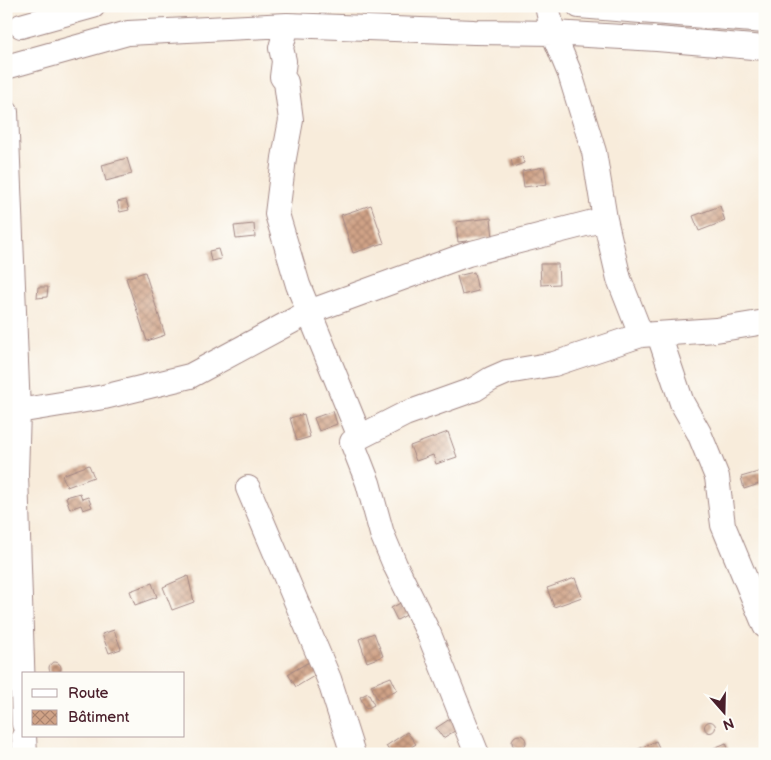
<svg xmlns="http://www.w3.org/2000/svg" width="771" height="760" viewBox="0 0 771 760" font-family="'Balsamiq Sans',sans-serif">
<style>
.building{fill:url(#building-cross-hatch)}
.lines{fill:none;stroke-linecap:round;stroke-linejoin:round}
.minor-casing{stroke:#a18683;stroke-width:26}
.minor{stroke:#fff;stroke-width:24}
</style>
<defs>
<pattern id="building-cross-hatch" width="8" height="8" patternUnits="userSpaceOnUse" patternTransform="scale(1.25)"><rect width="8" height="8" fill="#d0a387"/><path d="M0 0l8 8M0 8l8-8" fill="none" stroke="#ab846f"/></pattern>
</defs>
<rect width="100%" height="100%" fill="#fdfcf7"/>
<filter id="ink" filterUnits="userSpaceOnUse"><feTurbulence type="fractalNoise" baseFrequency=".02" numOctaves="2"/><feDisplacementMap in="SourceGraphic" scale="10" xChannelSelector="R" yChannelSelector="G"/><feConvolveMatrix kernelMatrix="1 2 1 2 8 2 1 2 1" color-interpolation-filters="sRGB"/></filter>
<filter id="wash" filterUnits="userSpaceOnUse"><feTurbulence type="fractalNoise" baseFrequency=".0096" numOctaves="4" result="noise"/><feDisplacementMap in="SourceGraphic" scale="20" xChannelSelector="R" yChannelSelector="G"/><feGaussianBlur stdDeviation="1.12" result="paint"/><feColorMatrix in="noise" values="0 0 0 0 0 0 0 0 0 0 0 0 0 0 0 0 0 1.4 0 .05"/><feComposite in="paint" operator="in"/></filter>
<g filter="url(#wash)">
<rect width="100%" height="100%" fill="#f8ecdb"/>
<g id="blocks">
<path class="building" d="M 522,156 L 524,163 L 513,167 L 511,160 Z
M 127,158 L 132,174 L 106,181 L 102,165 Z
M 544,167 L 547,184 L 524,187 L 522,171 Z
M 126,200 L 129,210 L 120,212 L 117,202 Z
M 371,205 L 384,243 L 353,253 L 341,215 Z
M 720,206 L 725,221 L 699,231 L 693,216 Z
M 491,218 L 493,238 L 458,242 L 456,222 Z
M 254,224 L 255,237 L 236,239 L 234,226 Z
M 218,249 L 221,259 L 211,261 L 209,251 Z
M 540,264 L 558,264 L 559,284 L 541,285 Z
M 145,272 L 165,335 L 147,341 L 126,278 Z
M 474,272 L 478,291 L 462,295 L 457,276 Z
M 38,287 L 48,287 L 47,297 L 37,298 Z
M 333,411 L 337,424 L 319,431 L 314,418 Z
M 304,414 L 310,437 L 297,441 L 290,418 Z
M 448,432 L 457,457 L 436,464 L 433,455 L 416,461 L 410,446 Z
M 89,465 L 94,477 L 67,487 L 62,475 Z
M 765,470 L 765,482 L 744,489 L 741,477 Z
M 80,493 L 82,499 L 88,497 L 92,507 L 83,510 L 81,505 L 70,509 L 66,497 Z
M 188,576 L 194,602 L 172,610 L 163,587 Z
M 575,578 L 582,597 L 554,607 L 547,588 Z
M 152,583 L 157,597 L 135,605 L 130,591 Z
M 410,598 L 416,610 L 397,620 L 391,608 Z
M 114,630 L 121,649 L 109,653 L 102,634 Z
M 374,633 L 383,656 L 367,662 L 359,639 Z
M 316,658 L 324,670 L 296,687 L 288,674 Z
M49 668a6 6 0 1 1 12 0a6 6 0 1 1-12 0Z
M 391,677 L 397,690 L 377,699 L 371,685 Z
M 368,693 L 374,705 L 366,709 L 360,697 Z
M 456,715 L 463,726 L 443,738 L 436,728 Z
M704.5 727a5.5 5.5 0 1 1 11 0a5.5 5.5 0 1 1-11 0Z
M 407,732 L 416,744 L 401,754 L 391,754 L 386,746 Z
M512 742a7 7 0 1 1 14 0a7 7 0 1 1-14 0Z
M 656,741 L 662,754 L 627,754 Z
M 726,743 L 730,754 L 700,754 Z"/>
</g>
</g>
<g filter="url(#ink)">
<use href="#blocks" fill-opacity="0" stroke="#a18683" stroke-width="1"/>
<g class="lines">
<defs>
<path id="minor" d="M 547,6 L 553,33 L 570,74 L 594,152 L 605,219 L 619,279 L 641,335
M 579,6 L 765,21
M 287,25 L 281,48 L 284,61 L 282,77 L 286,82 L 291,120 L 284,158 L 277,214 L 298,285 L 360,437 L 405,414 L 475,389 L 491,379 L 507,372 L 554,364 L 641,335 L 716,330 L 765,322
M 21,26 L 93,6
M 6,67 L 128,33 L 287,25 L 474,32 L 553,33 L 657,39 L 765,48
M 6,112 L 18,411 L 16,474 L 24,724
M 659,335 L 682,403 L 699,433 L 717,477 L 723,525 L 765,626
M 6,410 L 18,411 L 104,397 L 190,376 L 309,312 L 468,254 L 605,219
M 352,442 L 368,483 L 382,534 L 395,565 L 429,634 L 477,754
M 248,488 L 329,679 L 353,754
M 24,736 L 25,754"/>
</defs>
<use href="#minor" class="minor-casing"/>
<use href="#minor" class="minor"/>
</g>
</g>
<rect width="771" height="760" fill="none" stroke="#fdfcf7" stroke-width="25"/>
<rect x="22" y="672" width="162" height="65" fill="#fdfcf7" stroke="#b5a4a5"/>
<rect x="32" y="689" width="25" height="8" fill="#ffffff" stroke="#b5a4a5"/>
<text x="68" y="698" font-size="15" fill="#4a1f2b">Route</text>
<rect x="32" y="710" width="25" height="15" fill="url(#building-cross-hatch)" stroke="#b5a4a5"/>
<text x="68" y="722" font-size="15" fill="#4a1f2b">Bâtiment</text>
<g transform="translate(724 712) rotate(160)" stroke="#fdfcf7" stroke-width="4" paint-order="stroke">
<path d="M0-4L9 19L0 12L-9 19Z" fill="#4a1f2b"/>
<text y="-8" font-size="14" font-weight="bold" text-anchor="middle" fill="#4a1f2b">N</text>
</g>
</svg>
